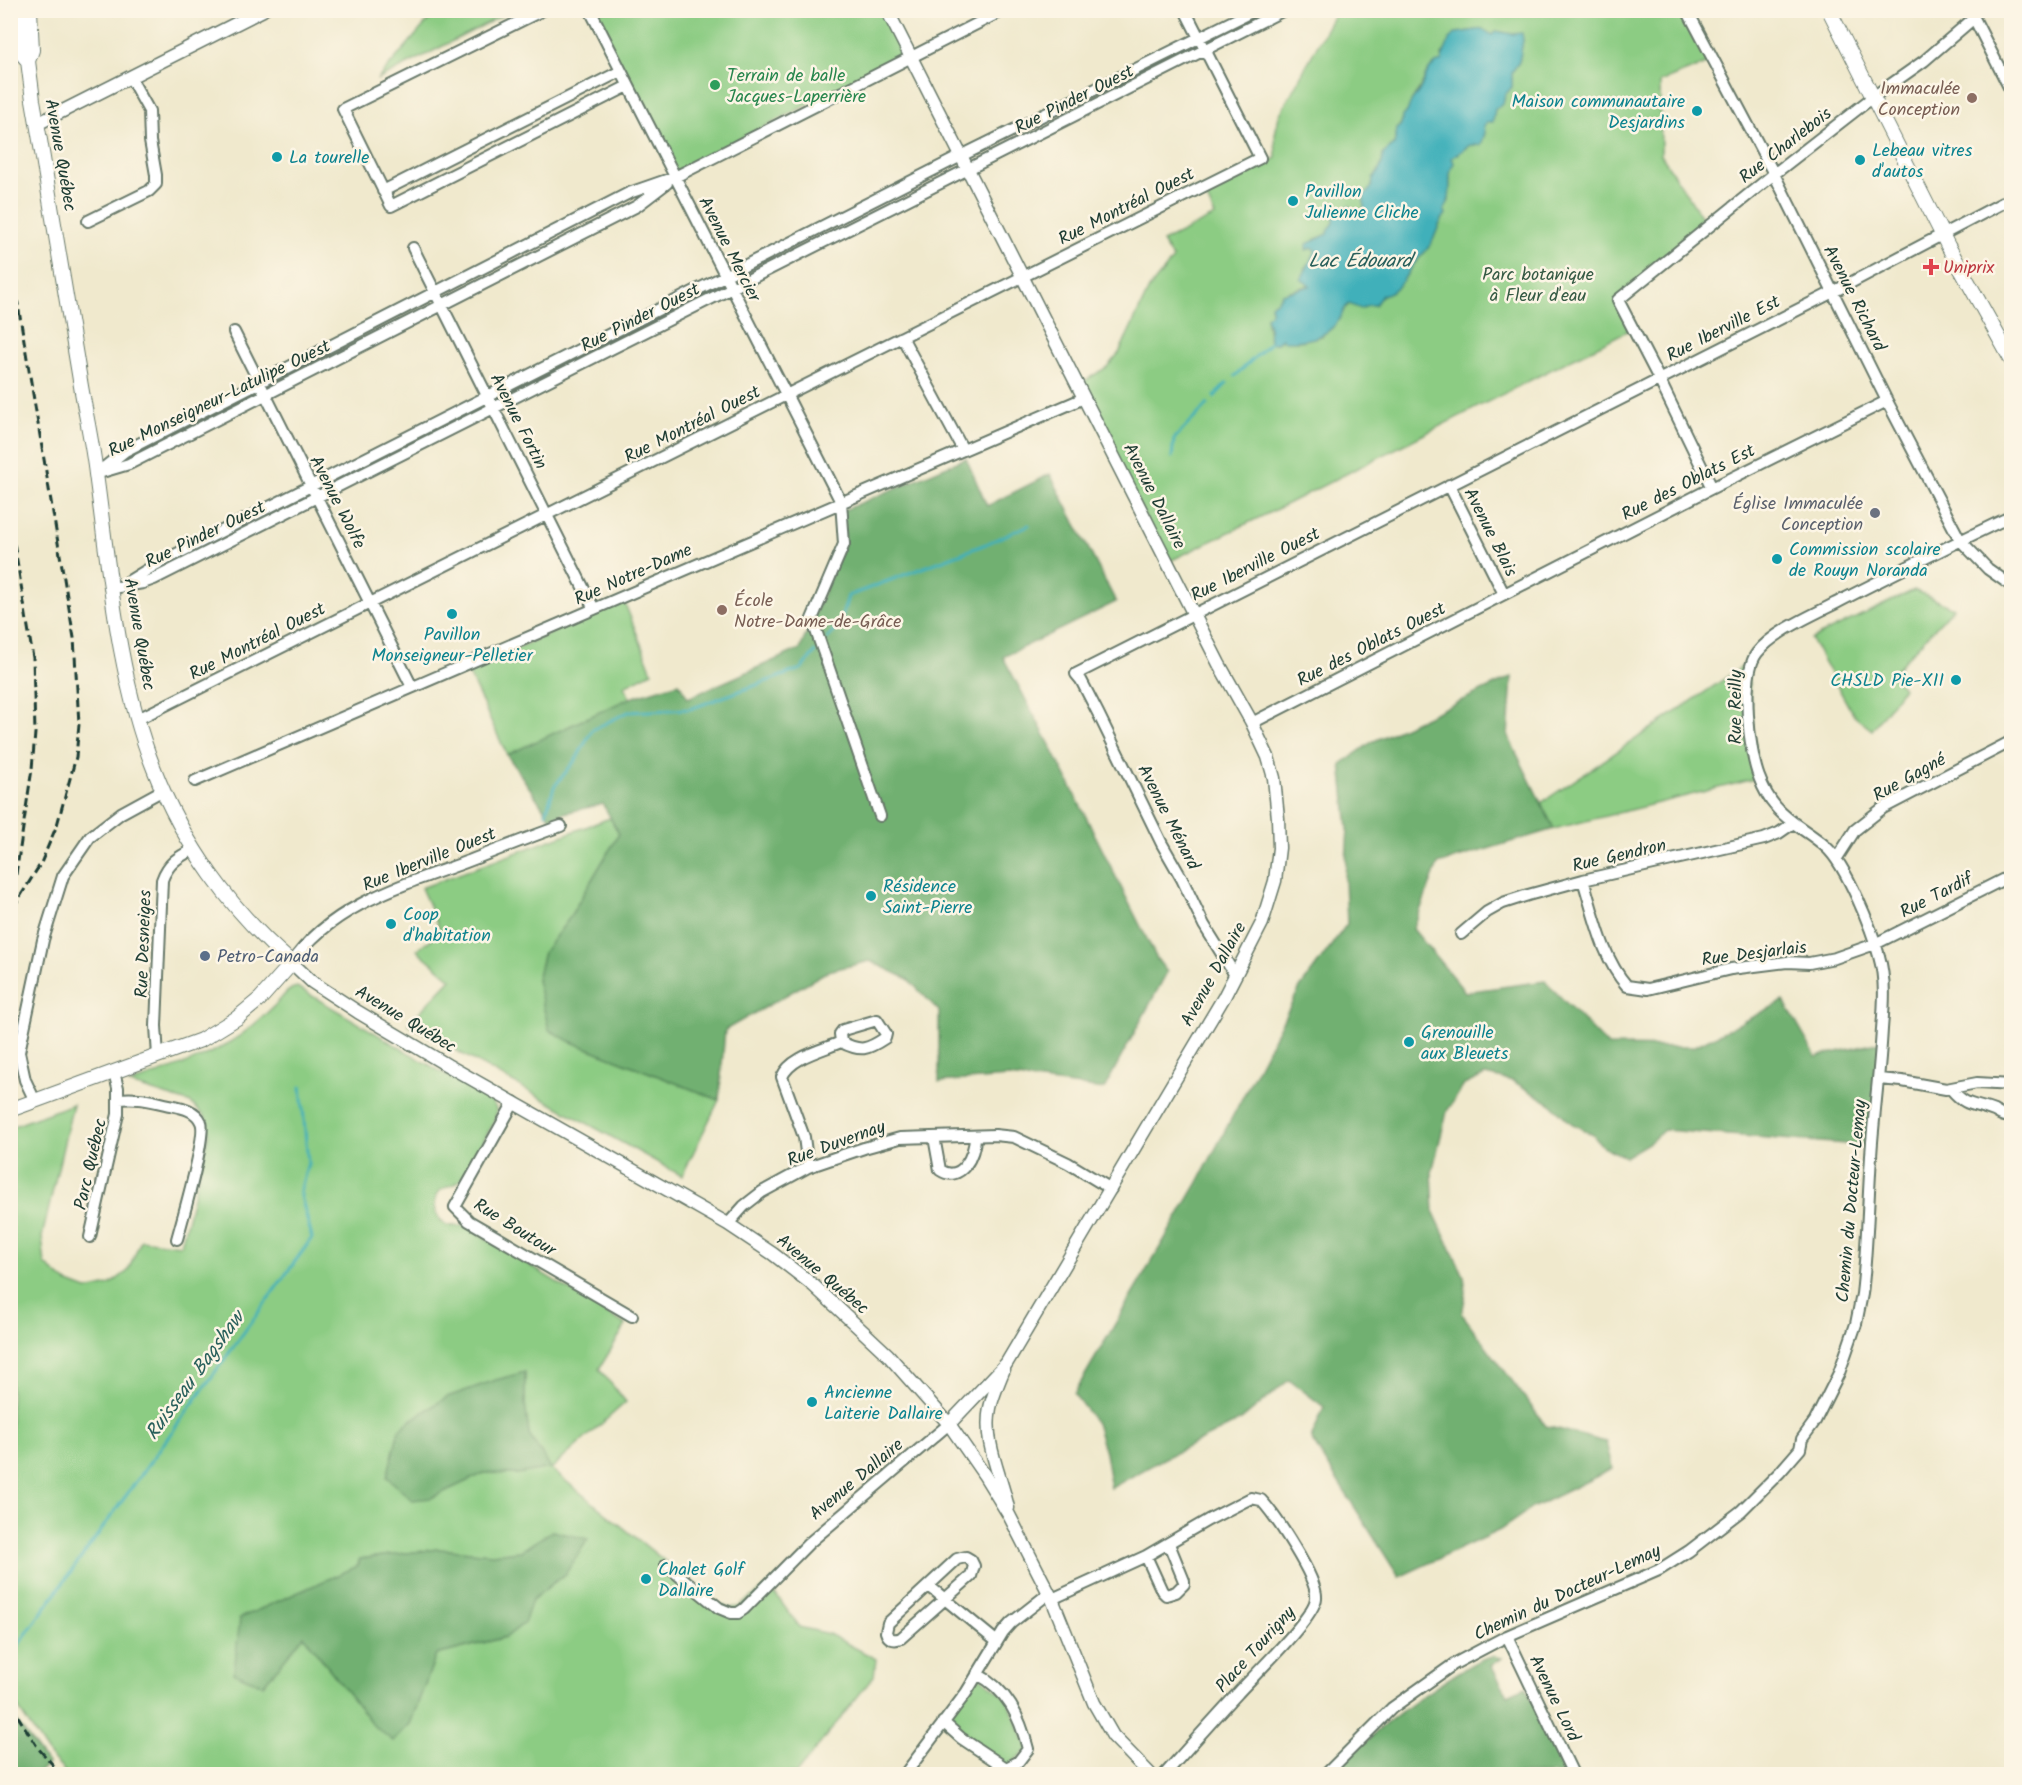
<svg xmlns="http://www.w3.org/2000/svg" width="2022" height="1785" viewBox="0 0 2022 1785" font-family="Kalam,sans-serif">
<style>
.green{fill:#8ccc83;stroke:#56845c;stroke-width:1.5;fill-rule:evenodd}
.forest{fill:#71b071;stroke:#487652;stroke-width:1.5}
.water{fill:#40b0ba;stroke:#307677;stroke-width:1.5}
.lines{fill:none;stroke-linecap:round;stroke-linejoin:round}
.stream{stroke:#40b0ba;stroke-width:3}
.minor-casing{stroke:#68796a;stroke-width:14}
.tertiary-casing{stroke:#68796a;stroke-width:15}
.secondary-casing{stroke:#68796a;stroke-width:16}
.minor{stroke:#fff;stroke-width:10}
.tertiary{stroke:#fff;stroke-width:12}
.secondary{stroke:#fff;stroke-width:14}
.rail{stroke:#1f3d34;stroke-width:3;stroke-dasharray:9 4.5;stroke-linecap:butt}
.leisure-dot{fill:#2e9e5b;stroke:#fcf5e5;stroke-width:2}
.education-dot{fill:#8d6e63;stroke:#fcf5e5;stroke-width:2}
.culture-dot{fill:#0f9aa8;stroke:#fcf5e5;stroke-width:2}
.health-dot{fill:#e0444e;stroke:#fcf5e5;stroke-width:2}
.worship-dot{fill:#6b7280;stroke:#fcf5e5;stroke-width:2}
.service-dot{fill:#5c6f8a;stroke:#fcf5e5;stroke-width:2}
.labels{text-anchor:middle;stroke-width:5;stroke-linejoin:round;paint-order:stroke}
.leisure-label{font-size:18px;fill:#27864d;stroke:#fcf5e5;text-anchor:start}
.education-label{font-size:18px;fill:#785e54;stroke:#fcf5e5;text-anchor:end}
.street-label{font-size:18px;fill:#1f3d34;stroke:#fcf5e5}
.culture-label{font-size:18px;fill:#0d838f;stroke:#fcf5e5;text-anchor:start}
.health-label{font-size:18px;fill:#be3a42;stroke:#fcf5e5;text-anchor:start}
.park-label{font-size:18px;fill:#355a44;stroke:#fcf5e5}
.worship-label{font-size:18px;fill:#5b616d;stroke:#fcf5e5;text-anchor:end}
.service-label{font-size:18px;fill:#4e5e75;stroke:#fcf5e5;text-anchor:start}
.water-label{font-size:20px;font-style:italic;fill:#29605c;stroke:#fcf5e5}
</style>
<rect width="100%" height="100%" fill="#fcf5e5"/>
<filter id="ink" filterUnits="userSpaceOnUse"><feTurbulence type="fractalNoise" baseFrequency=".0167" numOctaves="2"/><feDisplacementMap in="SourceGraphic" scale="12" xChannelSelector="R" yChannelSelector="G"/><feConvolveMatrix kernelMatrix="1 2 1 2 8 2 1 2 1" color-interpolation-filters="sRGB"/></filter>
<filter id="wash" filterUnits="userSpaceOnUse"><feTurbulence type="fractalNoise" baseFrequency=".008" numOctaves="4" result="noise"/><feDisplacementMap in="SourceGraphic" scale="24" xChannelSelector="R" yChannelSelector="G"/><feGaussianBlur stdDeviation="1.35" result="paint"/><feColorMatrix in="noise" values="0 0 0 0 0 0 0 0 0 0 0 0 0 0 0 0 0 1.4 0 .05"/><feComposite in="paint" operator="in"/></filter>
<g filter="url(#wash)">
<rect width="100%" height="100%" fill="#f0e9cd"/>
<path class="green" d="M 432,11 L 511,11 L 377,80 L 434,14 Z
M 592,11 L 883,11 L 906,55 L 675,172 Z
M 1336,11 L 1687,11 L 1713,61 L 1660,82 L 1661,155 L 1709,228 L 1618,300 L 1633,328 L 1285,505 L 1168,562 L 1078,385 L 1107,367 L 1119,353 L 1149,289 L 1173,259 L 1162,242 L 1215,216 L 1204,192 L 1276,158 L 1275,134 L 1279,116 ZM 1483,29 L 1492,35 L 1496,31 L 1512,34 L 1523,40 L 1519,62 L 1512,72 L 1512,87 L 1505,95 L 1503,104 L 1495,109 L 1484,126 L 1485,133 L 1481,145 L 1470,145 L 1451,158 L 1449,201 L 1444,210 L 1446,214 C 1439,222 1437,231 1433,240 C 1428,251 1419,257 1412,267 C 1403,280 1399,291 1382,295 L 1375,305 L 1349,304 L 1322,336 L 1301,341 L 1288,341 L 1283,338 L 1277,343 L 1270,343 L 1266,317 L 1271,313 L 1271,305 L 1290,291 L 1310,285 L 1305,268 L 1313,258 L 1316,250 L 1311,248 L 1315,239 L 1329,234 C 1330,222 1344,213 1355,211 L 1362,218 L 1364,213 L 1364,196 L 1372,187 L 1373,178 C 1381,171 1383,163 1383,154 L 1394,145 L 1397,129 L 1408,113 L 1410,104 L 1423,82 L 1427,72 L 1442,62 L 1442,55 L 1457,33 Z
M 1914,590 L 1953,608 L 1892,674 L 1903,688 L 1872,730 L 1854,716 L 1811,639 Z
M 624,601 L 652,672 L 624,686 L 630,698 L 507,755 L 467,670 Z
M 1751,661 L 1748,677 L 1759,778 L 1554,829 L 1541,803 Z
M 610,818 L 619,834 L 568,920 L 544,952 L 537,980 L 569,1041 L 719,1100 L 682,1176 L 408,1024 L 451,979 L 417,950 L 441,932 L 421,888 Z
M 297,987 L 489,1100 C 498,1107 498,1112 494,1122 C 483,1141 474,1161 461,1179 C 456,1186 448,1185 441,1190 C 430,1199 435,1220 447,1225 C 453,1227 460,1226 466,1226 L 626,1325 L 599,1369 L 626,1402 L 551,1469 L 714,1601 L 728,1608 L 738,1607 L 769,1585 L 799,1627 L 829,1634 L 876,1659 L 874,1676 L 796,1774 L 67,1774 L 49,1755 L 11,1697 L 11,1127 L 73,1104 L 42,1237 L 45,1264 L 66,1282 L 87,1290 L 109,1285 L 128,1271 L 141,1240 L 181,1245 L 209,1133 L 205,1117 L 191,1103 L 130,1084 C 163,1071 200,1061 230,1042 C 245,1033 260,1020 273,1007 C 282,999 286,989 297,987 ZM 525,1373 L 525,1403 L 529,1435 L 517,1474 L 484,1473 L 431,1498 L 399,1430 C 436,1399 479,1384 525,1373 ZM 552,1531 L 566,1573 L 532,1600 L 524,1623 L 506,1637 L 436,1655 L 410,1724 L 373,1725 L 304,1636 L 240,1618 L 356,1567 L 360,1559 L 438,1549 L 492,1554 L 521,1551 Z
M 977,1674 L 1007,1698 L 1028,1749 L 1006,1768 L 943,1722 Z"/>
<path class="forest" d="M 966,458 L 987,506 L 1050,474 L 1116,602 L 1003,657 L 1050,745 L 1157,959 L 1167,972 L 1104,1089 L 1009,1077 L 939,1082 L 939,1011 L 908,979 L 870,961 L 828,971 L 725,1030 L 719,1100 L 569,1041 L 549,1030 L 537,980 L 544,952 L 568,920 L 619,834 L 603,804 L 564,813 L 551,819 L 507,755 L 630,698 L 679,683 L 688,698 L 800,649 L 844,544 L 842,511 Z
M 1512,677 L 1508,736 L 1554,829 L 1438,864 L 1413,929 L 1465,992 L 1545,981 L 1608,1046 L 1693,1047 L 1784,1001 L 1816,1057 L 1881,1042 L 1872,1146 L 1664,1130 L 1650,1142 L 1625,1157 L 1602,1146 L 1593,1135 L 1571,1123 L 1551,1104 L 1513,1081 L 1485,1075 L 1464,1085 L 1447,1111 L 1432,1172 L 1434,1213 L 1464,1276 L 1466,1293 L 1462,1314 L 1546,1426 L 1606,1442 L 1612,1469 L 1532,1508 L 1500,1530 L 1399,1577 L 1311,1439 L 1324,1407 L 1289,1380 L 1241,1420 L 1163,1459 L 1111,1488 L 1105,1453 L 1096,1423 L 1074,1394 L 1197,1184 L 1300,988 L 1347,924 L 1345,879 L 1348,828 L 1341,764 L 1372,742 Z
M 525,1372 L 525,1403 L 529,1435 L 551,1468 L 517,1474 L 484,1473 L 431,1498 L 412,1500 L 387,1477 L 399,1430 L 411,1420 L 447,1397 L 496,1380 Z
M 552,1531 L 588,1539 L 566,1573 L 532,1600 L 524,1623 L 506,1637 L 436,1655 L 410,1724 L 393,1741 L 373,1725 L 304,1636 L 263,1685 L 234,1673 L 240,1618 L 356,1567 L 360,1559 L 438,1549 L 492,1554 L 521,1551 Z
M 1493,1656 L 1502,1658 L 1491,1666 L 1508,1695 L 1526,1687 L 1566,1774 L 1334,1774 C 1369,1734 1411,1702 1456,1674 C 1468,1667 1479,1658 1493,1656 Z
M 10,1713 L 48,1764 L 37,1774 L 11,1774 Z"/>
<path class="water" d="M 1483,29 L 1492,35 L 1496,31 L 1512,34 L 1522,33 L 1523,40 L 1521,52 L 1519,62 L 1512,72 L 1512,87 L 1505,95 L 1503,104 L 1495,109 L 1493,122 L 1487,122 L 1484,126 L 1485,133 L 1481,145 L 1470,145 L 1452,158 L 1454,163 C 1445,175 1455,196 1444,210 L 1446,214 C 1439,222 1437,231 1433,240 C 1428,251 1419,257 1412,266 C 1403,280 1399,291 1382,295 L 1375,305 L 1369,305 L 1361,309 L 1349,304 C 1343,308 1343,314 1339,320 C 1326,339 1305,341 1284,341 L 1282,338 L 1277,343 L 1270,343 L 1269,327 L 1266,317 L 1271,313 L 1271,305 L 1278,300 L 1282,294 L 1310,286 L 1301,279 L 1316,250 L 1311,248 L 1306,250 L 1307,244 L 1328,234 L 1329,229 L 1334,223 L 1334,217 L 1340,212 L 1345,212 L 1346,208 L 1349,206 L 1362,217 L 1364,213 L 1364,196 L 1372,187 L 1373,178 C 1381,171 1383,163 1383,154 L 1394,145 L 1397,129 L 1401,125 L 1403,116 C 1409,112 1407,110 1410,104 C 1412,100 1416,96 1419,91 C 1425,80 1427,64 1442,61 C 1442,53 1448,48 1449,39 L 1457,33 Z"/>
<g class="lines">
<path class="stream" d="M 1235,376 L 1270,343
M 1214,397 L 1227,383
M 1172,457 L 1174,439 L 1208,404
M 827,639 L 840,623 L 848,596 L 986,544 L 1029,525
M 546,813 L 554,787 L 577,758 L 592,730 L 628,712 L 690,709 L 801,669 L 815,652
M 11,1655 L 312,1238 L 300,1192 L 308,1163 L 301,1087"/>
</g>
</g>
<g filter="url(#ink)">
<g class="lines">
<defs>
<path id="minor" d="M 543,10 L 343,109 L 391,206 L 628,86
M 590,10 L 841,502 L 844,544 L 812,619 L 880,816
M 1687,10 L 1774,174 L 1887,401 L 1960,540 L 1988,569 L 2012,586
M 1970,10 L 2012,93
M 383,191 L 621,71
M 88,221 L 149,191 L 156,184 L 156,175 L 150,141 L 149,111 L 130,77
M 413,248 L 594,609
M 234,332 L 412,687
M 902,337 L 963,450
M 102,472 L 129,464 L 637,206 L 667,183
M 96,474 L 125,451 L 629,193 L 675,177 L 1004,10
M 1449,485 L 1504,594
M 1712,488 L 1659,379 L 1618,300 L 1774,174 L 1873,97 L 1924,61 L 1974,18
M 129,581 L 155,565 L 961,156 L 1255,10
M 112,588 L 143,583 L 154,579 L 1284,10
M 138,719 L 1260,158 L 1185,10
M 1252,723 L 1712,488 L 1887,401
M 195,781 L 1084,398
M 1837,858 L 1855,830 L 1883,808 L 2012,741
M 1583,880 C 1594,914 1602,958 1627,986 L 1648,989 L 1731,969 L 1787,962 L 1809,963 L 1835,958 L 1875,944 L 2012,875
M 1461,934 L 1487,912 L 1503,903 L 1528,895 L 1583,880 L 1764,839 L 1779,833 L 1792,824
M 292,963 C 328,908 399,886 458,865 C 493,852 526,838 561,826
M 1235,975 L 1204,925 L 1182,879 L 1162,844 L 1098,713 L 1081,680 L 1076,674 L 1833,292 L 2012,198
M 877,1020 L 886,1034 L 885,1038 C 867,1050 861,1052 841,1042 L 840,1034 L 843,1030 Z
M 158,1056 L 156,1026 L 162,880 C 168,863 178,857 194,849
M 1878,1079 L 1902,1081 L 1946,1089 L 1977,1083 L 2012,1085
M 1951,1089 C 1967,1108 1974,1103 1994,1111 C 2001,1115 2003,1117 2012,1117
M 119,1099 C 135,1097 149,1100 165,1104 C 177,1107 195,1108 201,1122 C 207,1134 182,1221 177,1239
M 35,1101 L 25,1080 L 19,1052 L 43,940 L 63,876 L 90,837 L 121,813 L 163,790
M 514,1102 L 455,1207 L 469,1221 L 632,1316
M 934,1137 L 940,1170 C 961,1184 975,1155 975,1137
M 808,1167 L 804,1137 L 782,1077 C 790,1057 823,1050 841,1042
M 728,1224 L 744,1206 L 762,1192 L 808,1167 L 864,1148 L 900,1138 L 995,1135 L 1014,1137 L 1068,1163 L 1111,1189
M 90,1237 L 118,1114 L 118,1088 L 114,1072
M 1146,1556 L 1162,1591 L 1166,1595 L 1176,1592 L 1184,1584 L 1184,1581 L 1169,1544
M 966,1557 L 971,1560 L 974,1566 L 971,1576 L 901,1638 C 894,1641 888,1639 886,1632 L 888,1623 L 957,1559 Z
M 666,1565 L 719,1608 L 731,1613 L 738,1613 L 744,1609 L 809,1543 L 949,1424
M 929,1586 L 996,1641
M 1052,1599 L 1146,1556 L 1208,1520 L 1251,1498 L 1261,1500 C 1275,1515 1318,1579 1316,1598 C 1315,1617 1253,1676 1238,1693 C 1213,1720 1189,1747 1165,1774
M 1507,1636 L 1573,1774
M 943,1722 L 961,1738 L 1006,1768 L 1018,1762 L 1028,1749 C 1020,1717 1007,1689 977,1674
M 905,1774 L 966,1693 L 1003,1632 L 1011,1623 L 1048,1594
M 1326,1774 L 1392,1708 L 1454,1664 L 1507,1636 L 1659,1570 L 1689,1551 L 1741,1511 L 1780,1472 L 1800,1449 L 1802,1439 L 1815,1421 L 1839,1373 L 1856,1324 L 1862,1294 C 1868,1243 1868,1193 1872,1142 C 1875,1105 1880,1067 1882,1029 C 1884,1005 1886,980 1879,956 C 1872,929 1846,865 1826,847 C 1810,832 1790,824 1776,807 C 1769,799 1763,788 1759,777 C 1749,752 1740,675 1757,653 C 1774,631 1815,614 1840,601 C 1897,572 1954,543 2012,516"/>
<path id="tertiary" d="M 887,10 L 1219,664 L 1251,721 L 1268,757 L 1274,778 L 1278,818 L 1279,848 L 1275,881 L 1262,923 L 1224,997 L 1006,1364 L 949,1424
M 37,124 L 263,10
M 292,963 L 312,982 L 358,1012 L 447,1065 L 728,1224 L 773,1254 L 813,1285 L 856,1325 L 888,1355 L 949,1424 L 985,1476 L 1009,1515 L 1052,1599 L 1094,1703 L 1113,1736 L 1150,1774
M 1004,1369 C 999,1381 993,1395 990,1408 C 983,1442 1001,1475 1008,1508"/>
<path id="secondary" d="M 16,10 L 21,53 L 28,61
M 1829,10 L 1948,246 L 2012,361
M 10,1110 L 201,1040 L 237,1018 L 260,999 L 292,963 C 231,911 183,844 154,769 C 118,679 109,569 96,474 C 92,440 84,407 79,374 C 64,282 49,191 33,100 L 28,61 L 32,50 L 30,10"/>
</defs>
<use href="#minor" class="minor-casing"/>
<use href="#tertiary" class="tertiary-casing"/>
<use href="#secondary" class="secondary-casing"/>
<use href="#minor" class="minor"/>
<use href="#tertiary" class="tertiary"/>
<use href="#secondary" class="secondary"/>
<path class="rail" d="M 10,257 L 74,638 L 79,724 L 76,757 L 57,825 L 41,863 L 10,913
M 10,518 L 33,658 L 35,733 L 32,769 L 11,907
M 10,1704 L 38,1748 L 61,1774"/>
</g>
</g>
<circle class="leisure-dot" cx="715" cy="85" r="6"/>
<g class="education-dot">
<circle cx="1972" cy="98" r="6"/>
<circle cx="722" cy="610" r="6"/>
</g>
<g class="culture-dot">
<circle cx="1697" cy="111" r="6"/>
<circle cx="277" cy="157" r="6"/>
<circle cx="1860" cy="160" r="6"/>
<circle cx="1293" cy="201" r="6"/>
<circle cx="1777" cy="559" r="6"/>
<circle cx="452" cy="614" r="6"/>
<circle cx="1956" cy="680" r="6"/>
<circle cx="871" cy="896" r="6"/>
<circle cx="391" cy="924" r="6"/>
<circle cx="1409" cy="1042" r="6"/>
<circle cx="812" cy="1402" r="6"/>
<circle cx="646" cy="1579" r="6"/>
</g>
<path class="health-dot" d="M1928 258h6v6h6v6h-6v6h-6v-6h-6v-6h6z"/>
<circle class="worship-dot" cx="1875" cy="513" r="6"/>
<circle class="service-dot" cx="205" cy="956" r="6"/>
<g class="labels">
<g class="leisure-label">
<text x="727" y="81">Terrain de balle<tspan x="727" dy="21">Jacques-Laperrière</tspan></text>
</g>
<g class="education-label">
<text x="1960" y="94">Immaculée<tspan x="1960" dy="21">Conception</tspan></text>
<text x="734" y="606" text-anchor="start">École<tspan x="734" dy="21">Notre-Dame-de-Grâce</tspan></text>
</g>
<g class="street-label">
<text transform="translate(1074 99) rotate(-27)" y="6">Rue Pinder Ouest</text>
<text transform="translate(1785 145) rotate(-38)" y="6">Rue Charlebois</text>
<text transform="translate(61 155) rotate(80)" y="6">Avenue Québec</text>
<text transform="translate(1126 206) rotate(-27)" y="6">Rue Montréal Ouest</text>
<text transform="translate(730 249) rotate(63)" y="6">Avenue Mercier</text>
<text transform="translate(1855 298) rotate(63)" y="6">Avenue Richard</text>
<text transform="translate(640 317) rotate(-27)" y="6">Rue Pinder Ouest</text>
<text transform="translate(1723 328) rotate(-27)" y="6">Rue Iberville Est</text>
<text transform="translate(219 398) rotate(-26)" y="6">Rue Monseigneur-Latulipe Ouest</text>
<text transform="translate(519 421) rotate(63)" y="6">Avenue Fortin</text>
<text transform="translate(692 424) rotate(-27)" y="6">Rue Montréal Ouest</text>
<text transform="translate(1688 482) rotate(-27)" y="6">Rue des Oblats Est</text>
<text transform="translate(1155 496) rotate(63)" y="6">Avenue Dallaire</text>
<text transform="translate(338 502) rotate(63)" y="6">Avenue Wolfe</text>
<text transform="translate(1491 532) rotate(63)" y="6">Avenue Blais</text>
<text transform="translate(205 534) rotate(-26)" y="6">Rue Pinder Ouest</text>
<text transform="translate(1255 564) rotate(-27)" y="6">Rue Iberville Ouest</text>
<text transform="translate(633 574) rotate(-24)" y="6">Rue Notre-Dame</text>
<text transform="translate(140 634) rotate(80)" y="6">Avenue Québec</text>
<text transform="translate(257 641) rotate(-27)" y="6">Rue Montréal Ouest</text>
<text transform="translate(1371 644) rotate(-27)" y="6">Rue des Oblats Ouest</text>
<text transform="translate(1735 707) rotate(-90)" y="6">Rue Reilly</text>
<text transform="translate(1909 777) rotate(-29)" y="6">Rue Gagné</text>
<text transform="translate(1169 817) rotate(63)" y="6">Avenue Ménard</text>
<text transform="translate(1619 855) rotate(-13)" y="6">Rue Gendron</text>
<text transform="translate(429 859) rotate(-22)" y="6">Rue Iberville Ouest</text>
<text transform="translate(1936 895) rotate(-27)" y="6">Rue Tardif</text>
<text transform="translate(143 944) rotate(-88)" y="6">Rue Desneiges</text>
<text transform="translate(1754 953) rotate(-7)" y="6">Rue Desjarlais</text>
<text transform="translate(1213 974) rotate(-61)" y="6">Avenue Dallaire</text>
<text transform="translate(406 1019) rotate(31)" y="6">Avenue Québec</text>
<text transform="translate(836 1143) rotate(-20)" y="6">Rue Duvernay</text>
<text transform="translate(90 1164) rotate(-77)" y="6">Parc Québec</text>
<text transform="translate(1851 1201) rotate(-85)" y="6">Chemin du Docteur-Lemay</text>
<text transform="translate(515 1227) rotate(32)" y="6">Rue Boutour</text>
<text transform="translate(823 1274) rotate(40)" y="6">Avenue Québec</text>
<text transform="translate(856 1479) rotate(-40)" y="6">Avenue Dallaire</text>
<text transform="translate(1567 1592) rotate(-25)" y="6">Chemin du Docteur-Lemay</text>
<text transform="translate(1255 1649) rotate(-48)" y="6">Place Tourigny</text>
<text transform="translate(1555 1698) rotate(64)" y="6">Avenue Lord</text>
</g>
<g class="culture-label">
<text x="1685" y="107" text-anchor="end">Maison communautaire<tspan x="1685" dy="21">Desjardins</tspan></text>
<text x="1872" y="156">Lebeau vitres<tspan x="1872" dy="21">d'autos</tspan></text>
<text x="289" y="163">La tourelle</text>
<text x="1305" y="197">Pavillon<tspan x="1305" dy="21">Julienne Cliche</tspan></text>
<text x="1789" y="555">Commission scolaire<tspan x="1789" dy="21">de Rouyn Noranda</tspan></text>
<text x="452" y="640" text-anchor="middle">Pavillon<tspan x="452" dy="21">Monseigneur-Pelletier</tspan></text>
<text x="1944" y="686" text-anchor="end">CHSLD Pie-XII</text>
<text x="883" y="892">Résidence<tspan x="883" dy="21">Saint-Pierre</tspan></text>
<text x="403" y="920">Coop<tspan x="403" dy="21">d'habitation</tspan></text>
<text x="1421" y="1038">Grenouille<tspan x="1421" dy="21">aux Bleuets</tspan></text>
<text x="824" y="1398">Ancienne<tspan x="824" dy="21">Laiterie Dallaire</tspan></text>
<text x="658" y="1575">Chalet Golf<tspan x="658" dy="21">Dallaire</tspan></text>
</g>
<g class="health-label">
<text x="1943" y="273">Uniprix</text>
</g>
<g class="park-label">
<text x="1538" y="280">Parc botanique<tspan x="1538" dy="21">à Fleur d'eau</tspan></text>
</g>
<g class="worship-label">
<text x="1863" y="509">Église Immaculée<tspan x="1863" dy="21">Conception</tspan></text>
</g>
<g class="service-label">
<text x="217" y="962">Petro-Canada</text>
</g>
<g class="water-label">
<text x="1360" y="267">Lac Édouard</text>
<text transform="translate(194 1375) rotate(-54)" y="7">Ruisseau Bagshaw</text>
</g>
</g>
<rect width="2022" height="1785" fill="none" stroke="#fcf5e5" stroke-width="36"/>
</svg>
